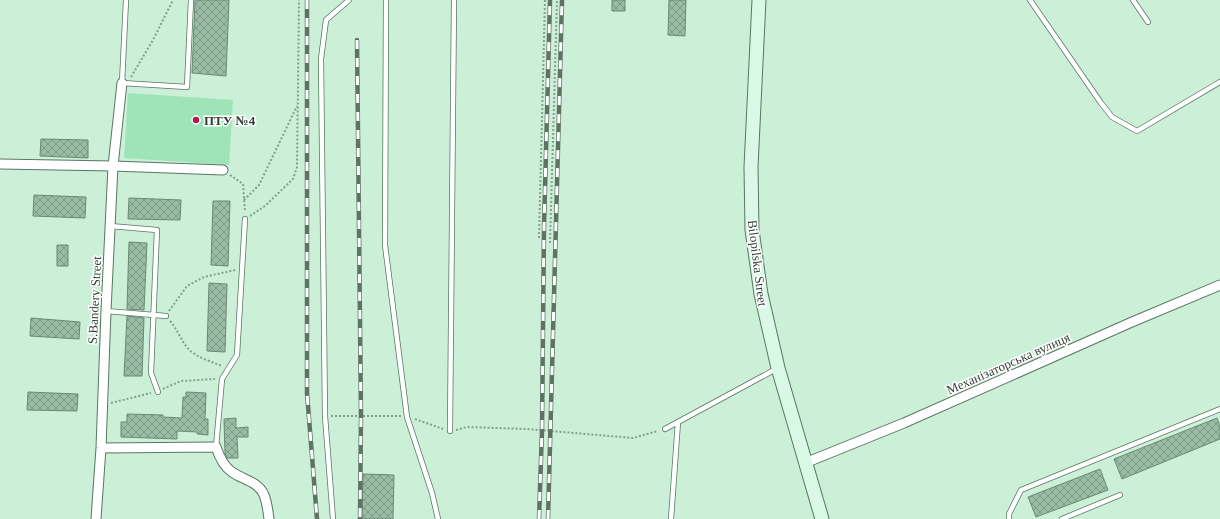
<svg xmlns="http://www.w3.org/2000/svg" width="1220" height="519" viewBox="0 0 1220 519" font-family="Georgia,serif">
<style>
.garden{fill:#9fe4b8}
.building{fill:url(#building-cross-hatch);stroke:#698974}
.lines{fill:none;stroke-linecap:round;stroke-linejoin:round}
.lane-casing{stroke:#577762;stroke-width:6}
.street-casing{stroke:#577762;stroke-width:11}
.secondary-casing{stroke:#577762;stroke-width:15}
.path{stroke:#869f8e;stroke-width:2;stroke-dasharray:2 2;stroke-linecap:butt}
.lane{stroke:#fff;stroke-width:4.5}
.street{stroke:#fff;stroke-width:9}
.secondary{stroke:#d9f8e6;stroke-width:13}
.rail-casing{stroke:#5f7365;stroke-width:4.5}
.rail{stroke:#fff;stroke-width:3;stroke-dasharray:9;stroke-linecap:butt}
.poi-dot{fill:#ad1d52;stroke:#fff;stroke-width:1.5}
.labels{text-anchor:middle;stroke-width:3;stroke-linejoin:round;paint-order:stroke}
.poi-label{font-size:13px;font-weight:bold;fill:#313f35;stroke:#fff;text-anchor:start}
.street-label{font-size:13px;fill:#313f35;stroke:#fff}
</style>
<defs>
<pattern id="building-cross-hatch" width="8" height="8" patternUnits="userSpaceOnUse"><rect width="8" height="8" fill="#9abca5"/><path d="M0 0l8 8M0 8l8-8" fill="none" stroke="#7e9a87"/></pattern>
</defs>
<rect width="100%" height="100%" fill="#ccefd7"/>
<path class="garden" d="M 128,93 L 233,100 L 229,165 L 124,158 Z"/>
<path class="building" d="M 195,0 L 229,0 L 226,76 L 192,73 Z
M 612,0 L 625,0 L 625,11 L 612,11 Z
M 669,0 L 686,0 L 685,36 L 668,35 Z
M 41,139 L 88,140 L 88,158 L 40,156 Z
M 34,195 L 86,197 L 85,218 L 33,216 Z
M 129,198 L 181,200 L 180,220 L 128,219 Z
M 213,201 L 230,201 L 228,266 L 211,265 Z
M 129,242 L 147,243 L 144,310 L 127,309 Z
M 57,245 L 68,245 L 68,266 L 57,266 Z
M 209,283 L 227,284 L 225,352 L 207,351 Z
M 127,316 L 144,318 L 142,376 L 124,376 Z
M 31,318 L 80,322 L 79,339 L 30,336 Z
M 28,392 L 78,394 L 77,411 L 27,410 Z
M 186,392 L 206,393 L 205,419 L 208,419 L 208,435 L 197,434 L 197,432 L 177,431 L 177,439 L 121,437 L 121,422 L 127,422 L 127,414 L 163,415 L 163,417 L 182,418 L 183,397 L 186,397 Z
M 236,418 L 236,428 L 248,427 L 248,437 L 237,437 L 238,458 L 227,458 L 225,454 L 224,419 Z
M 1217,418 L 1220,426 L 1220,439 L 1122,479 L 1114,459 Z
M 1100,469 L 1108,490 L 1036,517 L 1028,497 Z
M 363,474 L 394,475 L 393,519 L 362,519 Z"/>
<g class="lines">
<defs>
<path id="lane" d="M 126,0 L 122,83 L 187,87 L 191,0
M 386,0 L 385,245 L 407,417 L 432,493 L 438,519
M 1030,0 L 1101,103 L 1112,117 L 1137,131 L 1220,82
M 1133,0 L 1148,22
M 110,226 L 157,230 L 151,373 L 158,392
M 106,311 L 166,316
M 665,429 L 776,369
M 450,431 L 454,0
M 216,447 L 222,379 L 237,355 L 245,219
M 333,519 L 325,416 L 321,59 L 326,20 L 349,0
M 671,519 L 678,422
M 1009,519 L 1009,514 L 1021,490 L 1220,409
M 1062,519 L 1120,495"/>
<path id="street" d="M 0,164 L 113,166 L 223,170
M 101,448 L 216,447 C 219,456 223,466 232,472 C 243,480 258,481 264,495 C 267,502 268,511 269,519
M 805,463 L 904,423 L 1132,322 L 1220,285
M 96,519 L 101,448 L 106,311 L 113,166 L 122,83"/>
<path id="secondary" d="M 759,0 L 751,167 L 752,230 L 761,294 L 778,368 L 822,519"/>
</defs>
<use href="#lane" class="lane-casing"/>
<use href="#street" class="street-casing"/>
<use href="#secondary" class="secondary-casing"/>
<path class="path" d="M 131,77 L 153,40 L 173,0
M 230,175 L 243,184 L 245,212
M 244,200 L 259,185 L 297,106
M 250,216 L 265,206 L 293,179 L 297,167 L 299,0
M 539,238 L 545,0
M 550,243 L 557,0
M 169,311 L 187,286 L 204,277 L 235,270
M 170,321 C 177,329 180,338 186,346 C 194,357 210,361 222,366
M 163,389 L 181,381 L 215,379
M 111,403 L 151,393
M 331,416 L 401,416
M 415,419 L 443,429
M 456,430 L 467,427 L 527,429 L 633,438 L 658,431"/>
<use href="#lane" class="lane"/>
<use href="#street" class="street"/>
<use href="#secondary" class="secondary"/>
<defs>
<path id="rail" d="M 307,0 L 307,393 L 317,519
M 357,40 L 361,416 L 360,519
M 539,519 L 542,430 L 544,227 L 550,0
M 548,519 L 562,0"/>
</defs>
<use href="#rail" class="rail-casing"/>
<use href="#rail" class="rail"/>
</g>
<circle class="poi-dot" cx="196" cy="120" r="4"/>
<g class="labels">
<g class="poi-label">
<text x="204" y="125">ПТУ №4</text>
</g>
<g class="street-label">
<text transform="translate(758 263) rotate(83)" y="5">Bilopilska Street</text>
<text transform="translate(94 300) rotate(-87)" y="5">S.Bandery Street</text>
<text transform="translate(1008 363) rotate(-24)" y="5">Механізаторська вулиця</text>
</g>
</g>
</svg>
